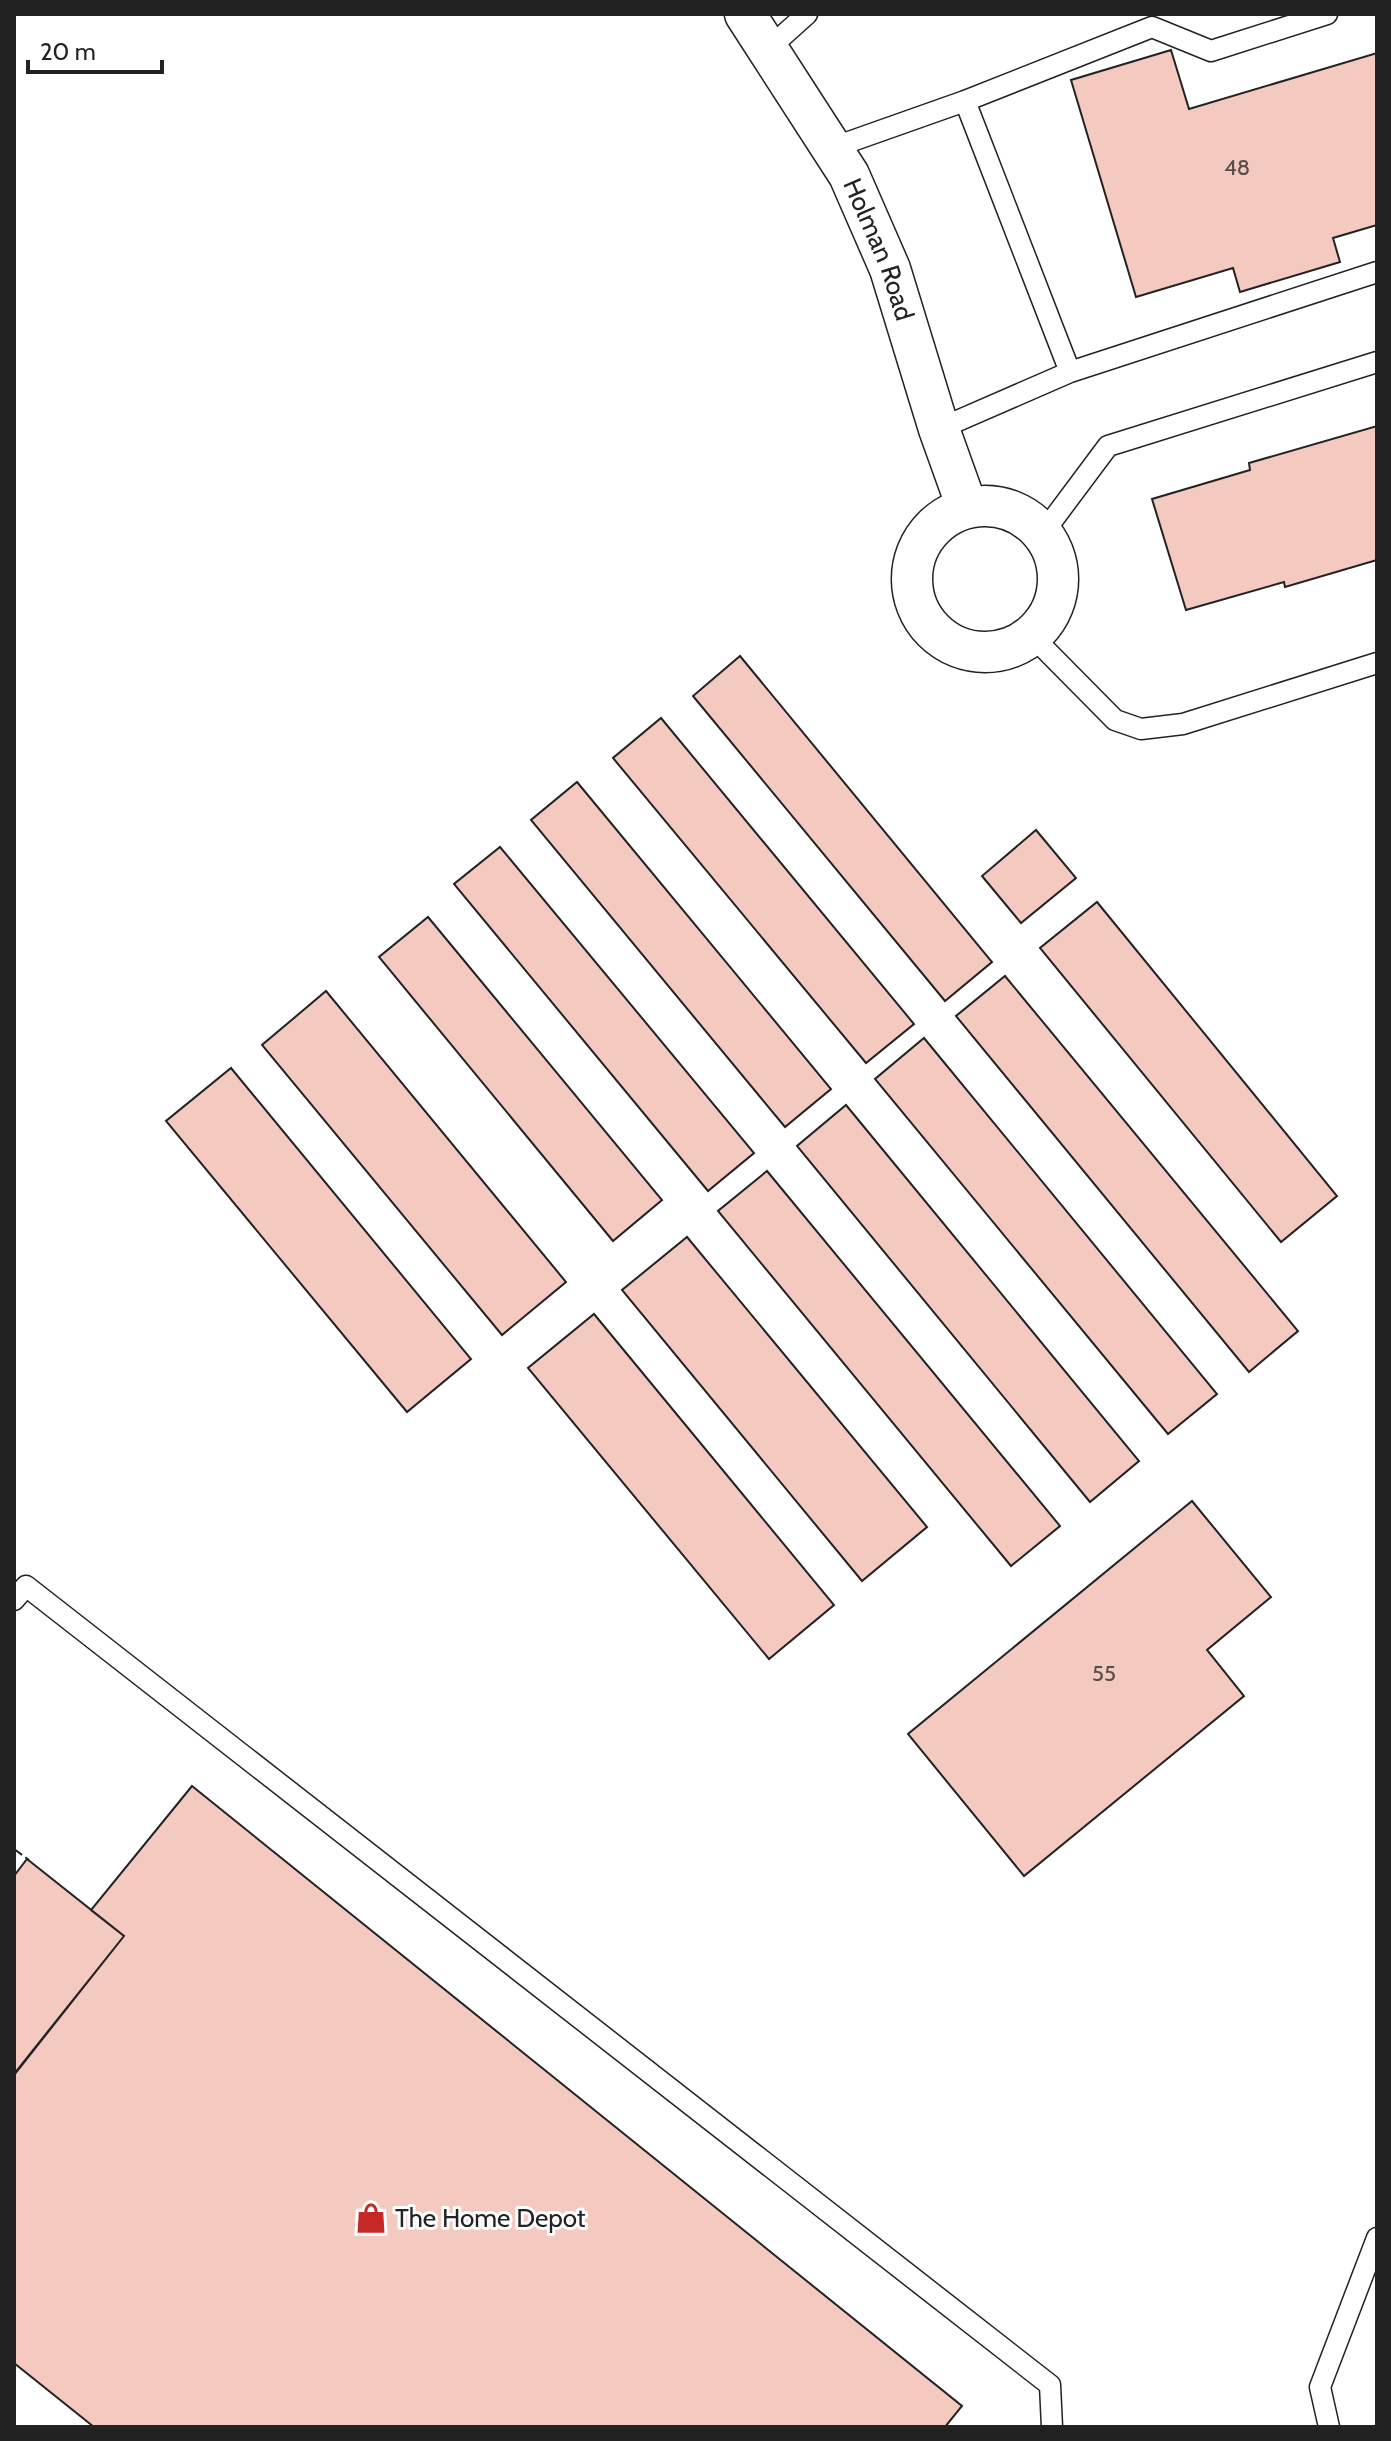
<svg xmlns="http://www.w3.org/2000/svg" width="1391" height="2441" viewBox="0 0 1391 2441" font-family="Cabin,sans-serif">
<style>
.building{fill:#f3c9c0;stroke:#222;stroke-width:2}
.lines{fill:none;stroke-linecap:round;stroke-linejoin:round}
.lane-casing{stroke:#222;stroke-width:23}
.street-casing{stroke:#222;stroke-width:43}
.lane{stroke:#fff;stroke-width:20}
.street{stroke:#fff;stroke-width:40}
.fence{stroke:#222;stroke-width:2;stroke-dasharray:10 4;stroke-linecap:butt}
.labels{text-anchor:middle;stroke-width:6;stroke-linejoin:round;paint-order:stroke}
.number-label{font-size:22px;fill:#564c4a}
.street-label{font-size:26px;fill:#222;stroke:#fff}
.poi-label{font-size:26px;fill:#222;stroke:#fff;text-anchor:start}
</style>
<rect width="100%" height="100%" fill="#fff"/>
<path class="building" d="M 1171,50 L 1189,109 L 1377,53 L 1377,225 L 1333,238 L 1340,262 L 1240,292 L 1233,268 L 1136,297 L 1071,80 Z
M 1377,426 L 1377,560 L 1285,587 L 1284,582 L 1186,610 L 1152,499 L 1250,470 L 1249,463 Z
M 740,656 L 992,962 L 945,1001 L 693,696 Z
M 661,718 L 914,1024 L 866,1063 L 613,758 Z
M 577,782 L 831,1089 L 785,1127 L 531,820 Z
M 1036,830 L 1076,878 L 1021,923 L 982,876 Z
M 500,847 L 754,1153 L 708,1191 L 454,884 Z
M 1097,902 L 1337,1196 L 1281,1242 L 1040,948 Z
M 428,917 L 662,1200 L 613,1241 L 379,957 Z
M 1005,976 L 1298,1331 L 1249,1372 L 956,1016 Z
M 326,991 L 566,1282 L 502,1335 L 262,1045 Z
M 924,1038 L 1217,1394 L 1168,1434 L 875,1079 Z
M 231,1068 L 471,1359 L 407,1412 L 166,1121 Z
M 846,1105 L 1139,1461 L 1090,1502 L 797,1146 Z
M 767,1171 L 1060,1526 L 1011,1566 L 718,1211 Z
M 687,1237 L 927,1527 L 862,1581 L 622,1290 Z
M 594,1314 L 834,1605 L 769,1659 L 528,1368 Z
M 1192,1501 L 1271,1597 L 1207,1650 L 1244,1696 L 1024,1876 L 908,1734 Z
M 192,1786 L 962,2406 L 945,2427 L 94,2427 L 14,2363 L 14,2074 L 124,1936 L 91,1910 Z
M 27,1859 L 124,1936 L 14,2075 L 14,1876 Z"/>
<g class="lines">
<defs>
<path id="lane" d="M 768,49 L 807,14
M 965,101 L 1152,27 L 1211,51 L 1327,14
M 832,148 L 965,101 L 1070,372 L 939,429
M 1070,372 L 1377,272
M 1043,533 L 1108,446 L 1377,362
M 1032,636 L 1115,720 L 1141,729 L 1183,724 L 1377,663
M 14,1600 L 26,1586 L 1050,2385 L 1052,2427
M 1329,2427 L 1320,2387 L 1377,2238"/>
<g id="street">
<path id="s1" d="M 745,14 L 849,175 L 890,269 L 939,429 L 967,507"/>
<circle cx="985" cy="579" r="73"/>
</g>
</defs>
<use href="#lane" class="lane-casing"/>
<use href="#street" class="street-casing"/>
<use href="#lane" class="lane"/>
<use href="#street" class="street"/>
<path class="fence" d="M 14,1849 L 29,1860"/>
</g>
<defs>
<symbol id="shop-bare" viewBox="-9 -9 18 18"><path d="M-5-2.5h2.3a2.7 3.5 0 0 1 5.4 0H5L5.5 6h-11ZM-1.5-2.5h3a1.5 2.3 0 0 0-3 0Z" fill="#c62828" stroke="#fff" stroke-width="2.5" paint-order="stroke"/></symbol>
</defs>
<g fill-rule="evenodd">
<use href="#shop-bare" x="349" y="2196" width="44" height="44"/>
</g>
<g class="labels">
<g class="number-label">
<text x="1237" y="175">48</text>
<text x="1104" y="1681">55</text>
</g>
<g class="street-label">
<text dy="9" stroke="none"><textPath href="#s1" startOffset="272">Holman Road</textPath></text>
</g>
<g class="poi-label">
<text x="395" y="2227">The Home Depot</text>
</g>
</g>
<rect width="1391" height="2441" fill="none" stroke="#222222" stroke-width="32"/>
<path d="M28 60v12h134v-12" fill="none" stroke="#222222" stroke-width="4"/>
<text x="40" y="60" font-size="24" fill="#222222" stroke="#ffffff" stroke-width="6" paint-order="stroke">20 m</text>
</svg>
